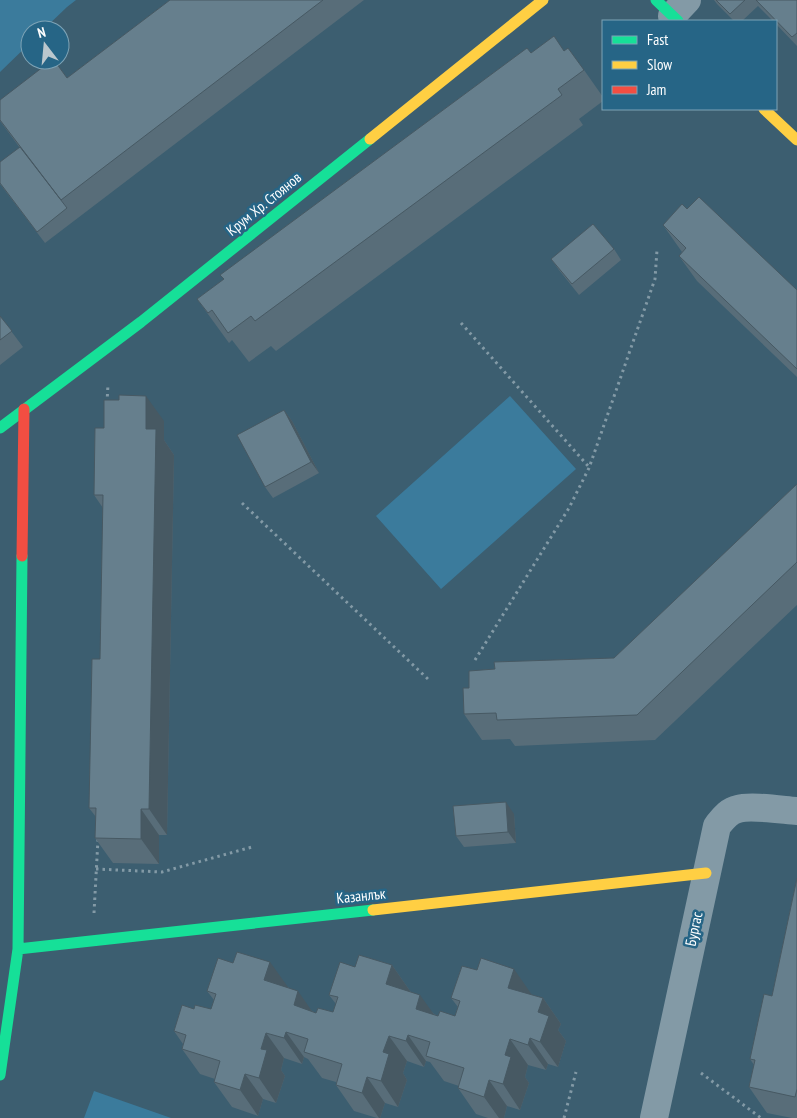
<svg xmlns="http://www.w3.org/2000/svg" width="797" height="1118" viewBox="0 0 797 1118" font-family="'PT Sans Narrow',sans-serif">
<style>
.green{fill:#3b7b9c}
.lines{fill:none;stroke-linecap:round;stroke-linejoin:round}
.path{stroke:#839aa6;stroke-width:3;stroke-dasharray:2.5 4;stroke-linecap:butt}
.street{stroke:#839aa6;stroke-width:28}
.fast{stroke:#16e098;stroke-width:11}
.slow{stroke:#ffcf43;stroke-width:11}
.jam{stroke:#f24e42;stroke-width:11}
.wall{fill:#586d79}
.shaded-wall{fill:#475963}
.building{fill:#667f8d;stroke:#475963}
.labels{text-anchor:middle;stroke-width:5;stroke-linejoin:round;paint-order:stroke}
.street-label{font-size:15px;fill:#fff;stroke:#266586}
</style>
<rect width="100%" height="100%" fill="#3c5e70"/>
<path class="green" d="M 0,0 L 76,0 L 67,7 L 43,30 L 30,30 L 30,43 L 0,72 Z
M 510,396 L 576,469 L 441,589 L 376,516 Z
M 94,1091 L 171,1118 L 84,1118 Z"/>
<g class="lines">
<path class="path" d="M 461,323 L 589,467
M 107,403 L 108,384
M 242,503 L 429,680
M 475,660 L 569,508 L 589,468 L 655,279 L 657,250
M 96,869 L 162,872 L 252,847
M 94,913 L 98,839
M 701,1073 L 761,1118
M 564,1118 L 576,1072"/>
<path class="street" d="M 672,16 L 687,0
M 654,1118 L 717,826 C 723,819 728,811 738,809 C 750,805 783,810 797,811"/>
<path class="fast" d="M 656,0 L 678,21
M 0,428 L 141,322 L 370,139
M 18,949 L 373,910
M 0,1075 L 18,949 L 22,556"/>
<path class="slow" d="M 764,109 L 797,140
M 370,139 L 543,0
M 373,910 L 706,873"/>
<path class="jam" d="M 22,556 L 24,409"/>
</g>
<path class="wall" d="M 170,0 L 364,0 L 45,243 L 0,184 L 0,162 L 20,148 L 0,121 L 0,120 L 67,78 Z
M 714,0 L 797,0 L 797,46 L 776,24 L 776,21 L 773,21 L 758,6 L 742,21 L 734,21 L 717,4 Z
M 564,51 L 584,70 L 603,97 L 603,101 L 579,119 L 583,125 L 276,351 L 271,346 L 249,362 L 232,340 L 229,343 L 197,299 L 531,53 Z
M 687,209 L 797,290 L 797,377 L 697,281 L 679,256 L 682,252 L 663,225 Z
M 614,249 L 621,260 L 579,295 L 559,270 L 551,259 Z
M 0,316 L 23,347 L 0,365 Z
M 284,410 L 292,421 L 319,473 L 273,498 L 265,487 Z
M 164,421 L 164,440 L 174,455 L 167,835 L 159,835 L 159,864 L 113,863 L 95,838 L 96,817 L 89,808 L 100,659 L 103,508 L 94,495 L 104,428 Z
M 797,484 L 797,605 L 655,740 L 515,746 L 510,739 L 482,740 L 464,714 L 469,688 L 495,669 L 614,658 Z
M 514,814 L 516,843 L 464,847 L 456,836 Z
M 797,878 L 797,1118 L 792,1118 L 767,1113 L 749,1087 L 754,1065 L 750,1059 L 772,996 Z
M 392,965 L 410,991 L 434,1014 L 438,1016 L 455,1016 L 458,1007 L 451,998 L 532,995 L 543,998 L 561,1024 L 558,1030 L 566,1041 L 558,1067 L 548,1064 L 546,1070 L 528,1065 L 525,1077 L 529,1083 L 520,1110 L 507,1106 L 504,1118 L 488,1118 L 476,1114 L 458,1088 L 459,1086 L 444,1081 L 430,1062 L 426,1061 L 424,1067 L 407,1061 L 403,1073 L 407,1080 L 398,1107 L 385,1103 L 380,1118 L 377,1118 L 354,1111 L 336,1085 L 336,1082 L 322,1078 L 308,1059 L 304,1057 L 302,1064 L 284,1058 L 281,1070 L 285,1076 L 276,1103 L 263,1099 L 258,1116 L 232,1107 L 214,1082 L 215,1079 L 200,1074 L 182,1049 L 183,1044 L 174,1031 L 194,1009 L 211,1009 L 214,1000 L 207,991 L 288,987 L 312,1011 L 316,1013 L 333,1012 L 336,1004 L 329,995 L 355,967 Z"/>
<path class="shaded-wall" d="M 146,396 L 164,421 L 164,440 L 174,455 L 167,835 L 149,809 L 146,429 Z
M 284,410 L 292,421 L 319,473 L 311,462 Z
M 506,802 L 514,814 L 516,843 L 508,832 Z
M 141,809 L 159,835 L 159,864 L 141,839 Z
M 270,962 L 288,987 L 282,1006 L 264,980 Z
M 392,965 L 410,991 L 404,1009 L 386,984 Z
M 514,969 L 532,995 L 508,988 Z
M 298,991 L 316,1017 L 294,1005 Z
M 420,995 L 438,1020 L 416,1009 Z
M 543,998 L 561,1024 L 558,1030 L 566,1041 L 558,1067 L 540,1042 L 538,1012 Z
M 286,1032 L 304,1057 L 302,1064 L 284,1038 Z
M 266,1033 L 284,1058 L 281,1070 L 285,1076 L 276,1103 L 259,1078 L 261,1049 Z
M 408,1035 L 426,1061 L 424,1067 L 406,1041 Z
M 389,1036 L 407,1061 L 403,1073 L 407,1080 L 398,1107 L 381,1081 L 383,1052 Z
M 530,1038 L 548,1064 L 546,1070 L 528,1045 Z
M 510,1039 L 528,1065 L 525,1077 L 529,1083 L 520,1110 L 503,1084 L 505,1055 Z
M 245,1074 L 263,1099 L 258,1116 L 240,1090 Z
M 367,1077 L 385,1103 L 380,1118 L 379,1118 L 362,1093 Z
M 489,1080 L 507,1106 L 504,1118 L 499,1118 L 484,1097 Z"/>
<path class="building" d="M 170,0 L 323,0 L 61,200 L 0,120 L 0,100 L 52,60 L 54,60 L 67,78 Z
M 716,0 L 745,0 L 730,14 Z
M 756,0 L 797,0 L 797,33 L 792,37 Z
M 554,36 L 564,51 L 568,48 L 584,70 L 558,89 L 562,95 L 255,321 L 251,316 L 228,333 L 212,310 L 208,313 L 197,299 L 224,279 L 220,275 L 527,48 L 531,53 Z
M 20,147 L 67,208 L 37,232 L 0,183 L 0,162 Z
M 699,197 L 797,290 L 797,369 L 679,256 L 686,248 L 663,225 L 682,204 L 687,209 Z
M 593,224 L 614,249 L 572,284 L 551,259 Z
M 0,316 L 12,331 L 0,340 Z
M 119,395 L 146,396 L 146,429 L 156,429 L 149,809 L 141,809 L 141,839 L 95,838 L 96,808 L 89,808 L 92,659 L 100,659 L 103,495 L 94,495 L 95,428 L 104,428 L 104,400 L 119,400 Z
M 284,410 L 311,462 L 265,487 L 237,435 Z
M 797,484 L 797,562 L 637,715 L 497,720 L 496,713 L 464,714 L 463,688 L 469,688 L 469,671 L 495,669 L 494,662 L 614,658 Z
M 506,802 L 508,832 L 456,836 L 453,806 Z
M 797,878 L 797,1089 L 795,1097 L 749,1087 L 755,1060 L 750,1059 L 764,994 L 772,996 Z
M 237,952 L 270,962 L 264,980 L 298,991 L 294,1005 L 316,1013 L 318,1008 L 333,1012 L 338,997 L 329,995 L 340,962 L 355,967 L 359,955 L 392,965 L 386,984 L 420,995 L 416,1009 L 438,1016 L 440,1011 L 455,1016 L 460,1001 L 451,998 L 462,966 L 477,970 L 481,958 L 514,969 L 508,988 L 543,998 L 538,1012 L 549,1016 L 540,1042 L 530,1038 L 528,1045 L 510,1039 L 505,1055 L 511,1057 L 503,1084 L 489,1080 L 484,1097 L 458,1088 L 464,1068 L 426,1056 L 430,1042 L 408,1035 L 406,1041 L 389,1036 L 383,1052 L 389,1054 L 381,1081 L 367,1077 L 362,1093 L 336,1085 L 342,1064 L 304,1052 L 308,1039 L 286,1032 L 284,1038 L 266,1033 L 261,1049 L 267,1050 L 259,1078 L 245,1074 L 240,1090 L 214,1082 L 220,1061 L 182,1049 L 186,1035 L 174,1031 L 182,1005 L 194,1009 L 195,1005 L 211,1009 L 216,994 L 207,991 L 218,958 L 233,963 Z"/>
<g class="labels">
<g class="street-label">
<text transform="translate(264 204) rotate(-39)" y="5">Крум Хр. Стоянов</text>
<text transform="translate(361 896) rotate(-6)" y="5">Казанлък</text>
<text transform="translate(694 929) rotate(-78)" y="5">Бургас</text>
</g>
</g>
<rect x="602" y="20" width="175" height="90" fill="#266586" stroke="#7da3b6"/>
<rect x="612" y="36" width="25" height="8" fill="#16e098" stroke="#7da3b6"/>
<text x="647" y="45" font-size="15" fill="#ffffff">Fast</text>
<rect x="612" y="61" width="25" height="8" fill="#ffcf43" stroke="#7da3b6"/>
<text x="647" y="70" font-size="15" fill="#ffffff">Slow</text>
<rect x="612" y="86" width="25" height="8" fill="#f24e42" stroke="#7da3b6"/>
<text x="647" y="95" font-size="15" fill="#ffffff">Jam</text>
<g transform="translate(45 45) rotate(344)"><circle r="24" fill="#266586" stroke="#7da3b6"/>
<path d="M0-4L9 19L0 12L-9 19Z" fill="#bbc7cd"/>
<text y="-8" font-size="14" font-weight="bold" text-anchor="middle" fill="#ffffff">N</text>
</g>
</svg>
